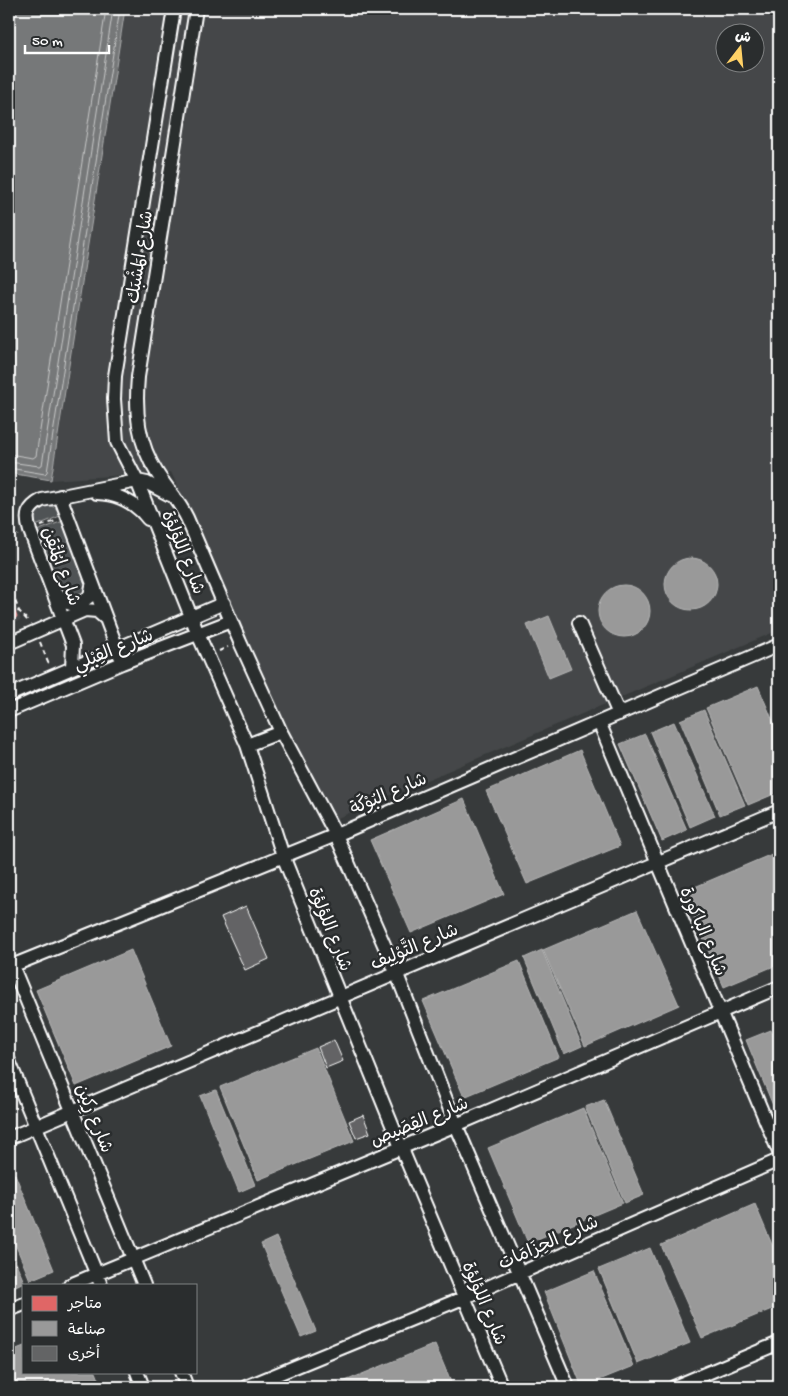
<svg xmlns="http://www.w3.org/2000/svg" width="788" height="1396" viewBox="0 0 788 1396" font-family="'Gochi Hand','Playpen Sans Arabic',sans-serif">
<style>
.built{fill:#444748;fill-rule:evenodd}
.green{fill:#505354;stroke:#a8a9aa}
.water{fill:#767879;stroke:#adaeaf}
.shops{fill:#e06666;stroke:#e99494}
.industry{fill:#999;stroke:#b8b8b8}
.lines{fill:none;stroke-linecap:round;stroke-linejoin:round}
.shore{stroke:#c8c9c9;stroke-width:1}
.building{fill:#636465;stroke:#fff}
.minor-casing{stroke:#fff;stroke-width:16}
.path{stroke:#fff;stroke-width:2;stroke-dasharray:5 4;stroke-linecap:butt}
.minor{stroke:#2a2d2e;stroke-width:12}
.labels{text-anchor:middle;stroke-width:5;stroke-linejoin:round;paint-order:stroke}
.street-label{font-size:18px;fill:#fff;stroke:#2a2d2e}
</style>
<rect width="100%" height="100%" fill="#373a3b"/>
<filter id="ink" filterUnits="userSpaceOnUse"><feTurbulence type="fractalNoise" baseFrequency=".02" numOctaves="2"/><feDisplacementMap in="SourceGraphic" scale="10" xChannelSelector="R" yChannelSelector="G"/><feConvolveMatrix kernelMatrix="1 2 1 2 8 2 1 2 1" color-interpolation-filters="sRGB"/></filter>
<g filter="url(#ink)">
<path class="built" d="M 125,9 L 779,9 L 779,630 L 328,822 L 171,472 L 51,480 ZM 726,32 L 756,32 L 756,62 L 726,62 Z
M 9,586 L 21,620 L 9,624 Z"/>
<path class="green" d="M 46,504 L 56,508 L 60,516 L 33,527 L 32,513 Z
M 63,521 L 88,587 L 80,602 L 63,594 L 56,575 L 49,571 L 34,532 Z"/>
<path class="water" d="M 9,9 L 125,9 L 51,480 L 9,473 Z"/>
<path class="shops" d="M 9,596 L 14,609 L 9,611 Z
M 14,609 L 17,617 L 9,620 L 9,611 Z"/>
<path class="industry" d="M665 584a26 26 0 1 1 52 0a26 26 0 1 1-52 0Z
M598 611a26 26 0 1 1 52 0a26 26 0 1 1-52 0Z
M 549,616 L 571,669 L 549,678 L 527,625 Z
M 758,686 L 779,735 L 779,792 L 748,805 L 706,708 Z
M 704,710 L 745,805 L 720,815 L 680,720 Z
M 674,722 L 715,816 L 690,827 L 650,732 Z
M 645,734 L 687,830 L 662,841 L 620,744 Z
M 580,750 L 620,846 L 527,884 L 486,791 Z
M 464,799 L 504,894 L 411,933 L 370,840 Z
M 779,851 L 779,964 L 724,987 L 683,892 Z
M 637,910 L 679,1005 L 585,1046 L 543,950 Z
M 131,950 L 171,1046 L 76,1086 L 36,990 Z
M 542,950 L 582,1046 L 564,1054 L 524,958 Z
M 519,961 L 559,1057 L 464,1097 L 423,1001 Z
M 779,1028 L 779,1042 L 774,1030 Z
M 771,1030 L 779,1050 L 779,1120 L 746,1040 Z
M 316,1048 L 354,1141 L 258,1180 L 220,1087 Z
M 216,1090 L 255,1185 L 239,1192 L 200,1096 Z
M 604,1100 L 644,1195 L 625,1203 L 585,1107 Z
M 583,1108 L 623,1203 L 528,1243 L 488,1148 Z
M 15,1174 L 54,1270 L 30,1280 L 9,1229 L 9,1176 Z
M 755,1204 L 779,1261 L 779,1306 L 702,1338 L 661,1245 Z
M 276,1237 L 316,1331 L 301,1337 L 261,1244 Z
M 9,1246 L 24,1282 L 9,1289 Z
M 650,1248 L 690,1343 L 638,1364 L 599,1269 Z
M 594,1271 L 634,1366 L 582,1387 L 544,1292 Z
M 435,1344 L 453,1387 L 339,1387 L 338,1384 Z
M 24,1346 L 24,1372 L 96,1372 L 102,1387 L 9,1387 L 9,1352 Z"/>
<g class="lines">
<path class="shore" d="M 9,454 L 33,458 L 36,456 L 106,9
M 9,462 L 39,466 L 42,465 L 113,9
M 9,468 L 45,474 L 47,472 L 120,9"/>
</g>
<path class="building" d="M 246,906 L 269,959 L 245,970 L 221,917 Z
M 334,1040 L 343,1061 L 326,1068 L 318,1047 Z
M 363,1115 L 370,1133 L 356,1138 L 349,1121 Z"/>
<g class="lines">
<defs>
<path id="minor" d="M 174,9 L 115,376 L 114,399 L 117,442 L 137,481 L 198,634 L 247,745 L 283,856 L 401,1147 L 502,1387
M 196,9 L 138,377 C 135,412 138,443 157,473 C 167,489 179,501 187,518 L 240,642 L 281,732 L 336,835 L 396,972 L 456,1125 L 568,1387
M 97,493 C 118,494 135,502 148,519
M 60,496 L 120,656
M 54,590 L 65,602 L 77,606 L 90,596 L 92,586
M 579,623 L 619,714
M 9,643 L 85,610 L 97,611 L 105,618
M 72,668 L 73,645 L 30,531 C 25,516 27,508 42,500 L 137,481 L 147,483 L 170,495
M 9,695 L 224,603
M 9,711 L 122,663 L 231,621
M 599,722 L 779,1152
M 247,745 L 281,732
M 12,965 L 144,1285
M 9,967 L 336,835 L 779,645
M 9,1061 L 101,1285
M 9,1138 L 779,811
M 70,1285 L 456,1125 L 779,987
M 9,1310 L 24,1304
M 137,1372 L 143,1387
M 181,1372 L 187,1387
M 246,1387 L 463,1298 L 779,1160
M 674,1387 L 779,1343"/>
</defs>
<use href="#minor" class="minor-casing"/>
<path class="path" d="M 41,526 L 56,521
M 9,538 L 18,535
M 9,584 L 19,611 L 28,621
M 9,615 L 19,611
M 40,642 L 49,665
M 219,651 L 228,647"/>
<use href="#minor" class="minor"/>
</g>
</g>
<g class="labels">
<g class="street-label">
<text transform="translate(139 257) rotate(-81)" y="6">شارع المَشْبَك</text>
<text transform="translate(184 552) rotate(68)" y="6">شارع اللؤلؤة</text>
<text transform="translate(62 566) rotate(70)" y="6">شارع المُتْقِن</text>
<text transform="translate(113 649) rotate(-22)" y="6">شارع القِبْلي</text>
<text transform="translate(388 793) rotate(-23)" y="6">شارع البُوْكَة</text>
<text transform="translate(331 929) rotate(68)" y="6">شارع اللؤلؤة</text>
<text transform="translate(704 931) rotate(67)" y="6">شارع الباكورة</text>
<text transform="translate(414 946) rotate(-23)" y="6">شارع التَّوْلِيف</text>
<text transform="translate(95 1118) rotate(68)" y="6">شارع رِكِين</text>
<text transform="translate(419 1121) rotate(-22)" y="6">شارع القِصَيص</text>
<text transform="translate(548 1242) rotate(-24)" y="6">شارع الحِزَامَات</text>
<text transform="translate(485 1303) rotate(67)" y="6">شارع اللؤلؤة</text>
</g>
</g>
<rect width="788" height="1396" fill="none" stroke="#2a2d2e" stroke-width="30"/>
<rect x="15" y="15" width="758" height="1366" fill="none" stroke="#fff" stroke-width="2" filter="url(#ink)"/>
<rect x="22" y="1284" width="175" height="90" fill="#2a2d2e" stroke="#7f8182"/>
<rect x="32" y="1296" width="25" height="15" fill="#e06666" stroke="#7f8182"/>
<text x="68" y="1308" font-size="15" fill="#ffffff">متاجر</text>
<rect x="32" y="1321" width="25" height="15" fill="#999999" stroke="#7f8182"/>
<text x="68" y="1334" font-size="15" fill="#ffffff">صناعة</text>
<rect x="32" y="1346" width="25" height="15" fill="#636465" stroke="#7f8182"/>
<text x="68" y="1358" font-size="15" fill="#ffffff">أخرى</text>
<g transform="translate(740 48) rotate(16)"><circle r="24" fill="#2a2d2e" stroke="#7f8182"/>
<path d="M0-4L9 19L0 12L-9 19Z" fill="#ffd166"/>
<text y="-8" font-size="14" font-weight="bold" text-anchor="middle" fill="#ffffff">ش</text>
</g>
<path d="M25 45v8h84v-8" fill="none" stroke="#ffffff" stroke-width="2.5"/>
<text x="32" y="45" font-size="15" fill="#ffffff" stroke="#2a2d2e" stroke-width="4" paint-order="stroke">50 m</text>
</svg>
